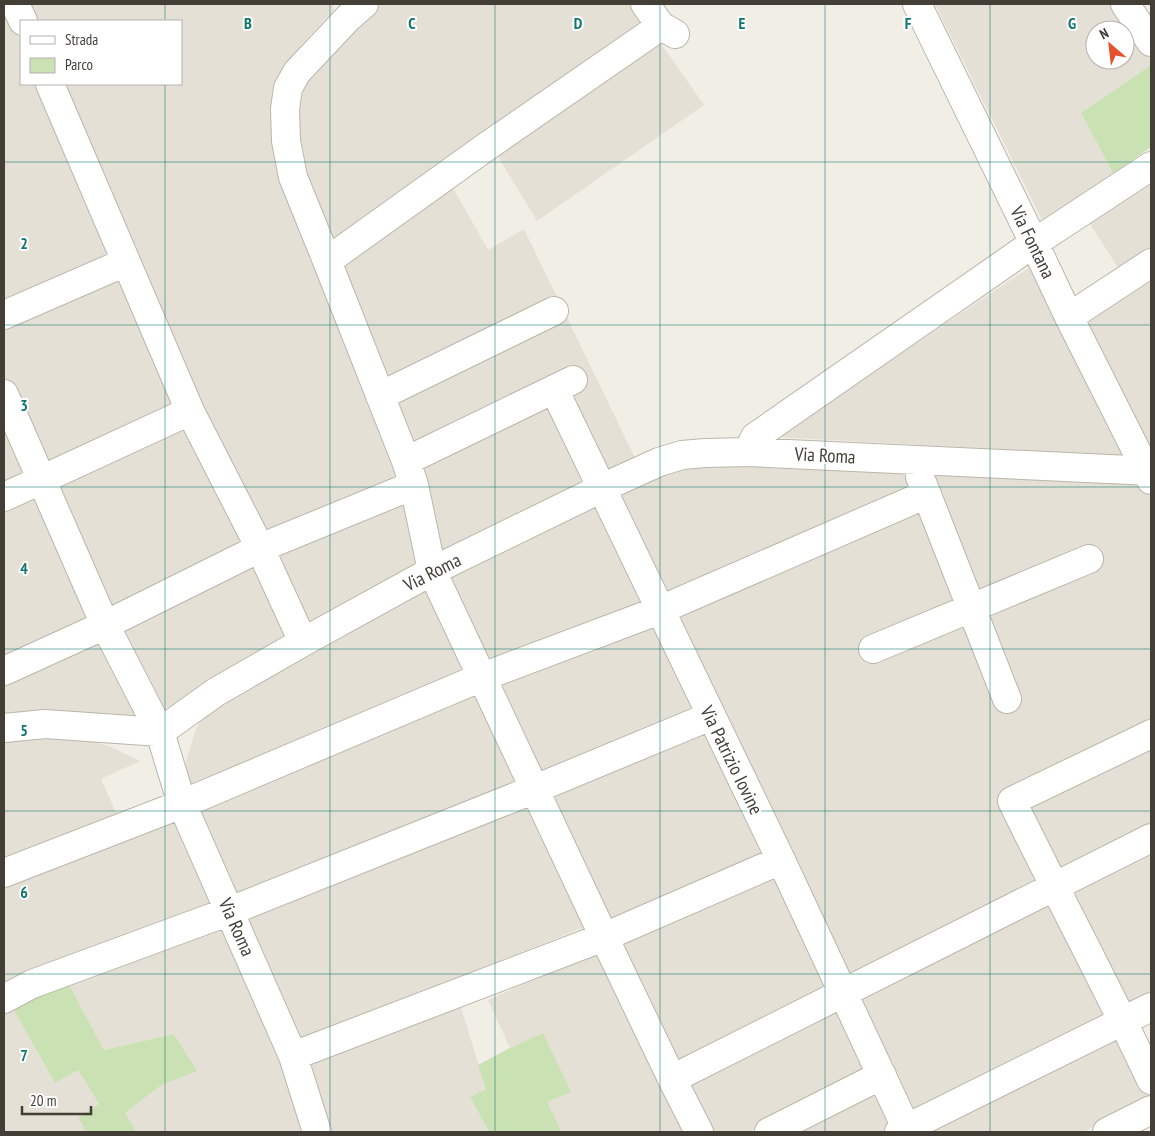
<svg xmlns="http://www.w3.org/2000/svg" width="1155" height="1136" viewBox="0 0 1155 1136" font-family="'PT Sans Narrow',sans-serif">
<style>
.residential{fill:#e4e0d5;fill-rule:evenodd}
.green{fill:#cae1b3}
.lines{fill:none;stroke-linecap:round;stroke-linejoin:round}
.minor-casing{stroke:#bbb6aa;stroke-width:30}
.minor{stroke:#fff;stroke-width:28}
.grid{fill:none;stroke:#0f766e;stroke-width:1;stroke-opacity:0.55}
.labels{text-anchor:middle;stroke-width:4;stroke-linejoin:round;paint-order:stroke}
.street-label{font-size:19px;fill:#433f36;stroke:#fff}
.grid-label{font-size:16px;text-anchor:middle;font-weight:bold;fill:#0f766e;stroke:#fff;stroke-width:4;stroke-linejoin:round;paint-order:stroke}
</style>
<rect width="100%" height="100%" fill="#f1eee6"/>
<path class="residential" d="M 4,4 L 332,4 L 334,10 L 302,44 L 273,89 L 272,120 L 403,477 L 421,563 L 171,706 L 125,716 L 4,718 ZM 21,21 L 181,21 L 181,84 L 21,84 Z
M 382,4 L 633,4 L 704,105 L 537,221 L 486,137 L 335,243 L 303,170 L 294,123 L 295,100 L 314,67 L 365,14 Z
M 935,4 L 1111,4 L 1151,61 L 1151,65 L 1081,113 L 1113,173 L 1042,220 ZM 1095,30 L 1125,30 L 1125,60 L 1095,60 Z
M 1151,182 L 1151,254 L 1122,274 L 1090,224 Z
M 453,188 L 488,250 L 524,229 L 637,462 L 441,555 L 340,264 Z
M 1036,263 L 1126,450 L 1120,456 L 777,437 Z
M 1151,275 L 1151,464 L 1081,321 Z
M 697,461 L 901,467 L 910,490 L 662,597 L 616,492 Z
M 927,470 L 1146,481 L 1151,490 L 1151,724 L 1002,797 L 1044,880 L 849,979 L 671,611 L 919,506 L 1000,710 L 1021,701 Z
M 598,501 L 648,601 L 491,670 L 443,574 Z
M 426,582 L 589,925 L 301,1041 L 241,925 L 184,768 L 195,732 L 205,711 Z
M 655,620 L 699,711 L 540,778 L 498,683 Z
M 708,726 L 770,850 L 606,920 L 546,793 Z
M 68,734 L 111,747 L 140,761 L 101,779 L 118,817 L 4,864 L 4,742 Z
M 1151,740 L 1151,829 L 1059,876 L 1022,803 Z
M 175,811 L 213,904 L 4,991 L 4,879 Z
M 1151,845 L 1151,995 L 1129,1006 L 1066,887 Z
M 777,871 L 834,987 L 677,1067 L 614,942 Z
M 1052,896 L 1112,1016 L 914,1116 L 854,997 Z
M 225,924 L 300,1106 L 307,1132 L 134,1132 L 136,1131 L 125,1113 L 163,1084 L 196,1070 L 174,1034 L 104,1050 L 68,983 Z
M 602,949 L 689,1132 L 562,1132 L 547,1102 L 570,1092 L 543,1033 L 510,1048 L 488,1000 Z
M 840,1003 L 872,1070 L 749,1132 L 707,1132 L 683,1084 Z
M 460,1004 L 486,1089 L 470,1097 L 489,1132 L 331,1132 L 311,1065 Z
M 12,1007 L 55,1083 L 78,1070 L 99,1104 L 78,1117 L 86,1132 L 4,1132 L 4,1011 Z
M 1118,1030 L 1150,1098 L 1083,1132 L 919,1132 Z
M 878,1084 L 899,1125 L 885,1132 L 784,1132 Z"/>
<path class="green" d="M 1151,65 L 1151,147 L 1113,173 L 1081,113 Z
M 68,983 L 104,1050 L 174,1034 L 197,1071 L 163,1084 L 125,1113 L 136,1131 L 134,1132 L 86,1132 L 78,1117 L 99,1104 L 78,1070 L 55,1083 L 12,1007 Z
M 543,1033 L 571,1092 L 547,1102 L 562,1132 L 489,1132 L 470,1097 L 486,1089 L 478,1065 L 510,1048 Z"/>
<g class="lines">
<defs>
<path id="minor" d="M 15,4 L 23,21
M 364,4 L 348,18 L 297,72 L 288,88 L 285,109 L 286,141 L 293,177 L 327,261 L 406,461 L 414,485 L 432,571 L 604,937 L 672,1079 L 699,1132
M 645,4 L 661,26 L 675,34
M 917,4 L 1034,243 L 1069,317 L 1151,480
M 1125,4 L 1151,42
M 50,84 L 190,411 L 260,548 L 303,642
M 327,261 L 486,147 L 661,26
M 4,315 L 126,262
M 1069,317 L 1151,263
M 554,389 L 781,860 L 908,1132
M 4,394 L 105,625 L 160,732
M 380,396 L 554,311
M 748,452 L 755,437 L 1034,243 L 1151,166
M 406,461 L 573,380
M 920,477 L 1007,699
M 4,497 L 190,411
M 873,649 L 1089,559
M 4,671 L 105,625 L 260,548 L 414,485
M 4,728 L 45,724 L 160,732
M 1151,734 L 1012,801 C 1057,894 1107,986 1151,1080
M 4,873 L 182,804 L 482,677 L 660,610 L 927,494
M 4,999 L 32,984 L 230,911 L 535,789 L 711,716
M 293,1056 L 604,937 L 781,860
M 672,1079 L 1151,838
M 317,1132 L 293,1056 L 182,804 L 160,732 L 216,692 L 303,642 L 432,571 L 602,488 L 659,462 L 682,455 L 705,453 L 748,452 L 1151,471
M 769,1132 L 882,1075
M 899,1132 L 1151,1007
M 1107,1132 L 1151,1110"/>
</defs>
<use href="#minor" class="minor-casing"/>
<use href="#minor" class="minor"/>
</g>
<path class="grid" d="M 165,4 L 165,21M 330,4 L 330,1132M 495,4 L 495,1132M 660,4 L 660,1132M 825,4 L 825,1132M 990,4 L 990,1132M 165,84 L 165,1132M 4,162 L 1151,162M 4,325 L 1151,325M 4,487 L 1151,487M 4,649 L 1151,649M 4,811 L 1151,811M 4,974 L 1151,974"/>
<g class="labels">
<g class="street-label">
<text transform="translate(1033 242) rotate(64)" y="7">Via Fontana</text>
<text transform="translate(825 455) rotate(3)" y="7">Via Roma</text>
<text transform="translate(432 572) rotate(-27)" y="7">Via Roma</text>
<text transform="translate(732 760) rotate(64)" y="7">Via Patrizio Iovine</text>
<text transform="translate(237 927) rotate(66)" y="7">Via Roma</text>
</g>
</g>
<g class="grid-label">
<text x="248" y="29">B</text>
<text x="412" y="29">C</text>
<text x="578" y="29">D</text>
<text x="742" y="29">E</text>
<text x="908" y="29">F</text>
<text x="1072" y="29">G</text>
<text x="24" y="249">2</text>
<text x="24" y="411">3</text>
<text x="24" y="574">4</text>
<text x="24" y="736">5</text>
<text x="24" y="898">6</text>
<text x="24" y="1061">7</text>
</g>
<rect width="1155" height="1136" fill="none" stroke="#433f36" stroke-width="10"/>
<rect x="20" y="20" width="162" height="65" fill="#ffffff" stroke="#b4b2af"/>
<rect x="30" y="36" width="25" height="8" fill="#ffffff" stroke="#b4b2af"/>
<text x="65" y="45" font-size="15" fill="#433f36">Strada</text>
<rect x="30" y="58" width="25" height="15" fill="#cae1b3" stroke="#b4b2af"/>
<text x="65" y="70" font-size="15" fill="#433f36">Parco</text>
<g transform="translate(1110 45) rotate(332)"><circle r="24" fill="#ffffff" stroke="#b4b2af"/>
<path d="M0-4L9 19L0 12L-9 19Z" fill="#e4512a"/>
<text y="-8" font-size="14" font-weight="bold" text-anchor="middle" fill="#433f36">N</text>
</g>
<path d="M22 1106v8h69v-8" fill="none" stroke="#433f36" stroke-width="2.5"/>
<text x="30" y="1106" font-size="15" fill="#433f36" stroke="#ffffff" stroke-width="4" paint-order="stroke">20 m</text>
</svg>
